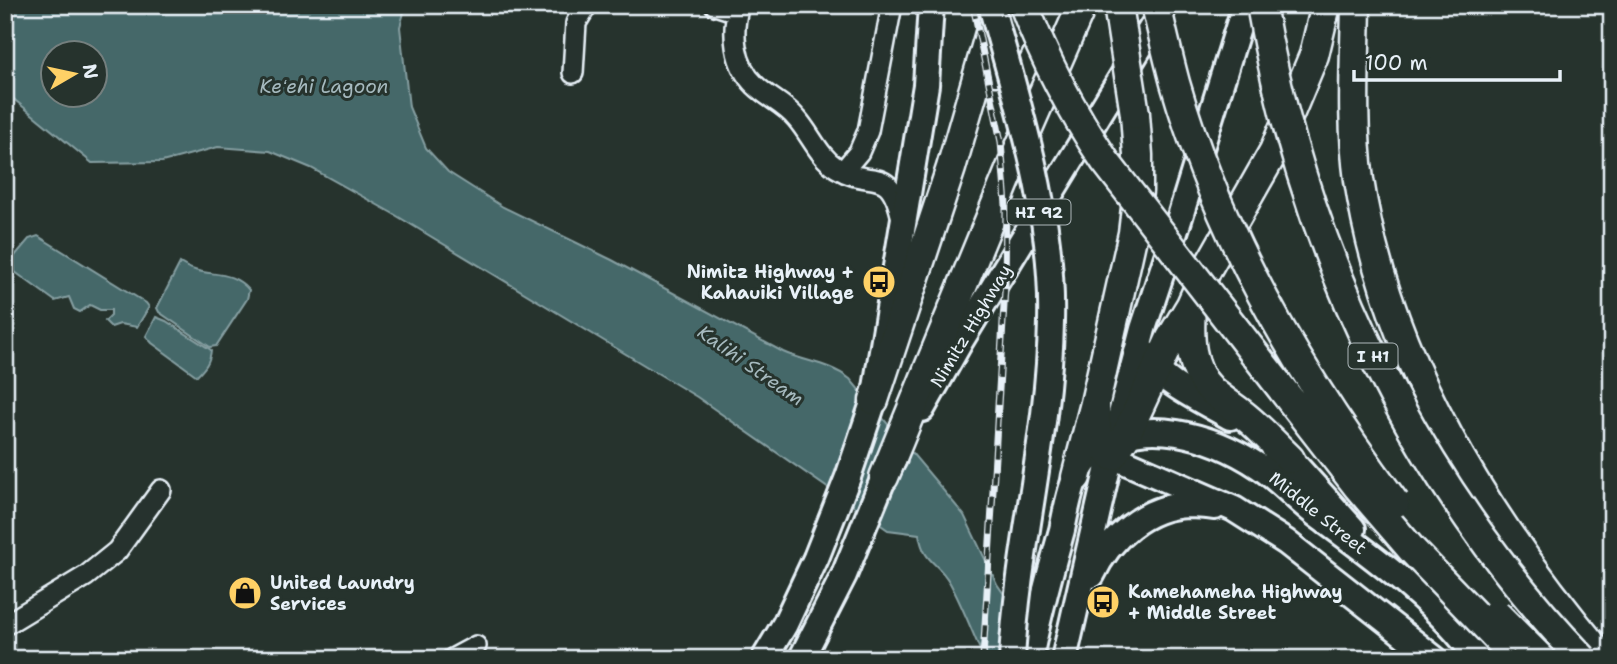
<svg xmlns="http://www.w3.org/2000/svg" width="1617" height="664" viewBox="0 0 1617 664" font-family="'Shantell Sans',sans-serif">
<style>
.water{fill:#446869;stroke:#869fa2;stroke-width:2;fill-rule:evenodd}
.lines{fill:none;stroke-linecap:round;stroke-linejoin:round}
.minor-casing{stroke:#e8f1f8;stroke-width:24}
.major-casing{stroke:#e8f1f8;stroke-width:30}
.highway-casing{stroke:#e8f1f8;stroke-width:33}
.minor{stroke:#26332d;stroke-width:19}
.major{stroke:#26332d;stroke-width:24}
.highway{stroke:#26332d;stroke-width:28}
.rail-casing{stroke:#e8f1f8;stroke-width:7}
.rail{stroke:#26332d;stroke-width:4.5;stroke-dasharray:13;stroke-linecap:butt}
.major-bridge-casing{stroke:#e8f1f8;stroke-width:30;stroke-linecap:butt}
.highway-bridge-casing{stroke:#e8f1f8;stroke-width:33;stroke-linecap:butt}
.major-bridge{stroke:#26332d;stroke-width:24}
.highway-bridge{stroke:#26332d;stroke-width:28}
.labels{text-anchor:middle;stroke-width:6;stroke-linejoin:round;paint-order:stroke}
.shield{fill:#26332d;stroke:#aeb8bb;stroke-width:2}
.shield-label{font-size:16px;font-weight:bold;fill:#e8f1f8}
.poi-label{font-size:18px;font-weight:bold;fill:#e8f1f8;stroke:#26332d;text-anchor:start}
.street-label{font-size:18px;fill:#e8f1f8;stroke:#26332d}
.water-label{font-size:19px;font-style:italic;fill:#a6babf;stroke:#26332d}
</style>
<rect width="100%" height="100%" fill="#26332d"/>
<filter id="ink" filterUnits="userSpaceOnUse"><feTurbulence type="fractalNoise" baseFrequency=".0143" numOctaves="2"/><feDisplacementMap in="SourceGraphic" scale="14" xChannelSelector="R" yChannelSelector="G"/><feConvolveMatrix kernelMatrix="1 2 1 2 8 2 1 2 1" color-interpolation-filters="sRGB"/></filter>
<g filter="url(#ink)">
<path class="water" d="M 5,5 L 406,5 L 400,27 L 409,107 L 426,148 L 448,172 L 503,207 L 612,260 L 783,352 C 806,362 829,363 850,379 L 964,515 L 997,584 L 1027,628 L 1053,659 L 984,659 C 973,634 963,607 950,583 C 937,560 924,564 919,534 L 888,530 L 697,397 L 392,213 L 311,168 L 270,151 L 218,147 L 162,162 L 92,163 L 5,92 ZM 52,52 L 94,52 L 94,94 L 52,94 Z
M 38,236 L 146,303 L 149,307 L 137,327 L 120,324 L 111,327 L 105,321 L 111,315 L 111,310 L 100,310 L 90,305 L 80,312 L 74,309 L 69,297 L 55,301 L 15,272 L 13,258 L 29,239 Z
M 180,263 C 204,280 229,266 249,290 L 247,299 L 216,346 L 210,347 L 159,312 L 157,308 Z
M 156,317 L 166,321 L 211,350 C 210,362 205,368 197,376 L 152,343 L 146,336 Z"/>
<g class="lines">
<defs>
<path id="minor" d="M 715,5 L 737,12
M 739,5 C 731,32 734,65 755,85 C 768,98 785,104 797,119 C 811,135 819,157 837,168 C 872,190 889,161 902,219
M 573,73 L 576,23 L 587,5
M 843,171 L 859,152 L 868,131 L 892,5
M 5,625 L 86,576 L 117,551 L 161,490
M 452,659 L 476,646"/>
<path id="major" d="M 1146,354 C 1156,381 1205,402 1230,417
M 922,409 L 960,342 L 1165,6
M 1274,448 L 1290,459 L 1353,529
M 1112,456 L 1234,509 L 1286,542 L 1435,659
M 1092,575 C 1109,538 1146,506 1188,505 C 1197,505 1207,506 1215,507
M 764,659 L 785,624 L 816,558 L 848,477 L 874,400 L 926,85 L 931,5
M 801,659 L 844,575 L 884,477 L 894,459
M 1030,659 C 1038,615 1050,573 1062,530 C 1066,512 1069,491 1077,474 C 1081,467 1087,459 1093,453 C 1140,411 1215,437 1260,467 C 1282,482 1300,503 1321,518 C 1375,558 1439,604 1478,659
M 1064,659 L 1114,441 L 1143,329 L 1179,220 L 1245,5"/>
<path id="highway" d="M 1356,5 C 1355,63 1351,122 1359,180 C 1386,360 1488,522 1604,659
M 996,71 L 1027,5
M 1191,307 C 1189,335 1189,369 1211,390 C 1222,400 1235,408 1246,417 C 1262,430 1275,445 1290,459
M 874,400 L 951,168 L 998,5
M 1095,403 C 1095,425 1096,441 1112,456 L 1125,437 L 1171,338 L 1191,305 L 1207,269 L 1274,151 L 1314,55 L 1326,5
M 884,477 L 1015,158 L 1082,5
M 1076,477 L 1095,403 L 1133,233 L 1138,191 L 1138,155 L 1135,114
M 1502,643 L 1519,659"/>
</defs>
<use href="#minor" class="minor-casing"/>
<use href="#major" class="major-casing"/>
<use href="#highway" class="highway-casing"/>
<use href="#minor" class="minor"/>
<use href="#major" class="major"/>
<use href="#highway" class="highway"/>
<defs>
<path id="rail" d="M 973,5 L 1001,142 L 1006,205 L 1005,288 L 983,659"/>
</defs>
<use href="#rail" class="rail-casing"/>
<use href="#rail" class="rail"/>
<defs>
<path id="major-bridge" d="M 991,5 C 1019,109 1054,213 1051,322 C 1049,435 1018,546 1012,659"/>
<path id="highway-bridge" d="M 1024,5 C 1045,61 1072,112 1105,161 L 1358,487 L 1413,551 L 1502,643
M 1118,5 L 1135,114
M 1156,5 C 1162,31 1168,57 1175,83 C 1219,236 1301,377 1395,503
M 1261,5 C 1293,190 1362,365 1469,519 C 1503,568 1541,616 1583,659
M 1496,614 L 1541,659"/>
</defs>
<use href="#major-bridge" class="major-bridge-casing"/>
<use href="#highway-bridge" class="highway-bridge-casing"/>
<use href="#major-bridge" class="major-bridge"/>
<use href="#highway-bridge" class="highway-bridge"/>
</g>
</g>
<defs>
<symbol id="bus-disc" viewBox="-11 -11 22 22"><circle r="9.5" fill="#ffd166" stroke="#26332d"/><path d="M-5-6H5V4H4V6H2V4H-2V6H-4V4H-5ZM-3.5-4V0h7V-4ZM-3.5 1.2v1.5H-2V1.2ZM2 1.2v1.5H3.5V1.2Z" fill="#111"/></symbol>
<symbol id="shop-disc" viewBox="-11 -11 22 22"><circle r="9.5" fill="#ffd166" stroke="#26332d"/><path d="M-5-2.5h2.3a2.7 3.5 0 0 1 5.4 0H5L5.5 6h-11ZM-1.5-2.5h3a1.5 2.3 0 0 0-3 0Z" fill="#111"/></symbol>
</defs>
<g fill-rule="evenodd">
<use href="#bus-disc" x="860" y="263" width="38" height="38"/>
<use href="#shop-disc" x="226" y="574" width="38" height="38"/>
<use href="#bus-disc" x="1084" y="583" width="38" height="38"/>
</g>
<g class="labels">
<g class="shield">
<rect x="1007.5" y="199.5" width="63" height="25" rx="5"/>
<rect x="1348.5" y="343.5" width="49" height="25" rx="5"/>
</g>
<g class="shield-label">
<text x="1039" y="218">HI 92</text>
<text x="1373" y="362">I H1</text>
</g>
<g class="poi-label">
<text x="854" y="278" text-anchor="end">Nimitz Highway +<tspan x="854" dy="21">Kahauiki Village</tspan></text>
<text x="270" y="589">United Laundry<tspan x="270" dy="21">Services</tspan></text>
<text x="1128" y="598">Kamehameha Highway<tspan x="1128" dy="21">+ Middle Street</tspan></text>
</g>
<g class="street-label">
<text transform="translate(971 326) rotate(-59)" y="6">Nimitz Highway</text>
<text transform="translate(1318 513) rotate(39)" y="6">Middle Street</text>
</g>
<g class="water-label">
<text x="324" y="93">Keʻehi Lagoon</text>
<text transform="translate(751 365) rotate(35)" y="7">Kalihi Stream</text>
</g>
</g>
<rect width="1617" height="664" fill="none" stroke="#26332d" stroke-width="28"/>
<rect x="14" y="14" width="1589" height="636" fill="none" stroke="#e8f1f8" stroke-width="2.5" filter="url(#ink)"/>
<g transform="translate(74 74) rotate(81)"><circle r="33" fill="#26332d" stroke="#747f7e" stroke-width="2"/>
<path d="M0-5L12 26L0 18L-12 26Z" fill="#ffd166"/>
<text y="-10" font-size="19" font-weight="bold" text-anchor="middle" fill="#e8f1f8">N</text>
</g>
<path d="M1354 70v10h206v-10" fill="none" stroke="#e8f1f8" stroke-width="3.5"/>
<text x="1365" y="70" font-size="21" fill="#e8f1f8" stroke="#26332d" stroke-width="5" paint-order="stroke">100 m</text>
</svg>
